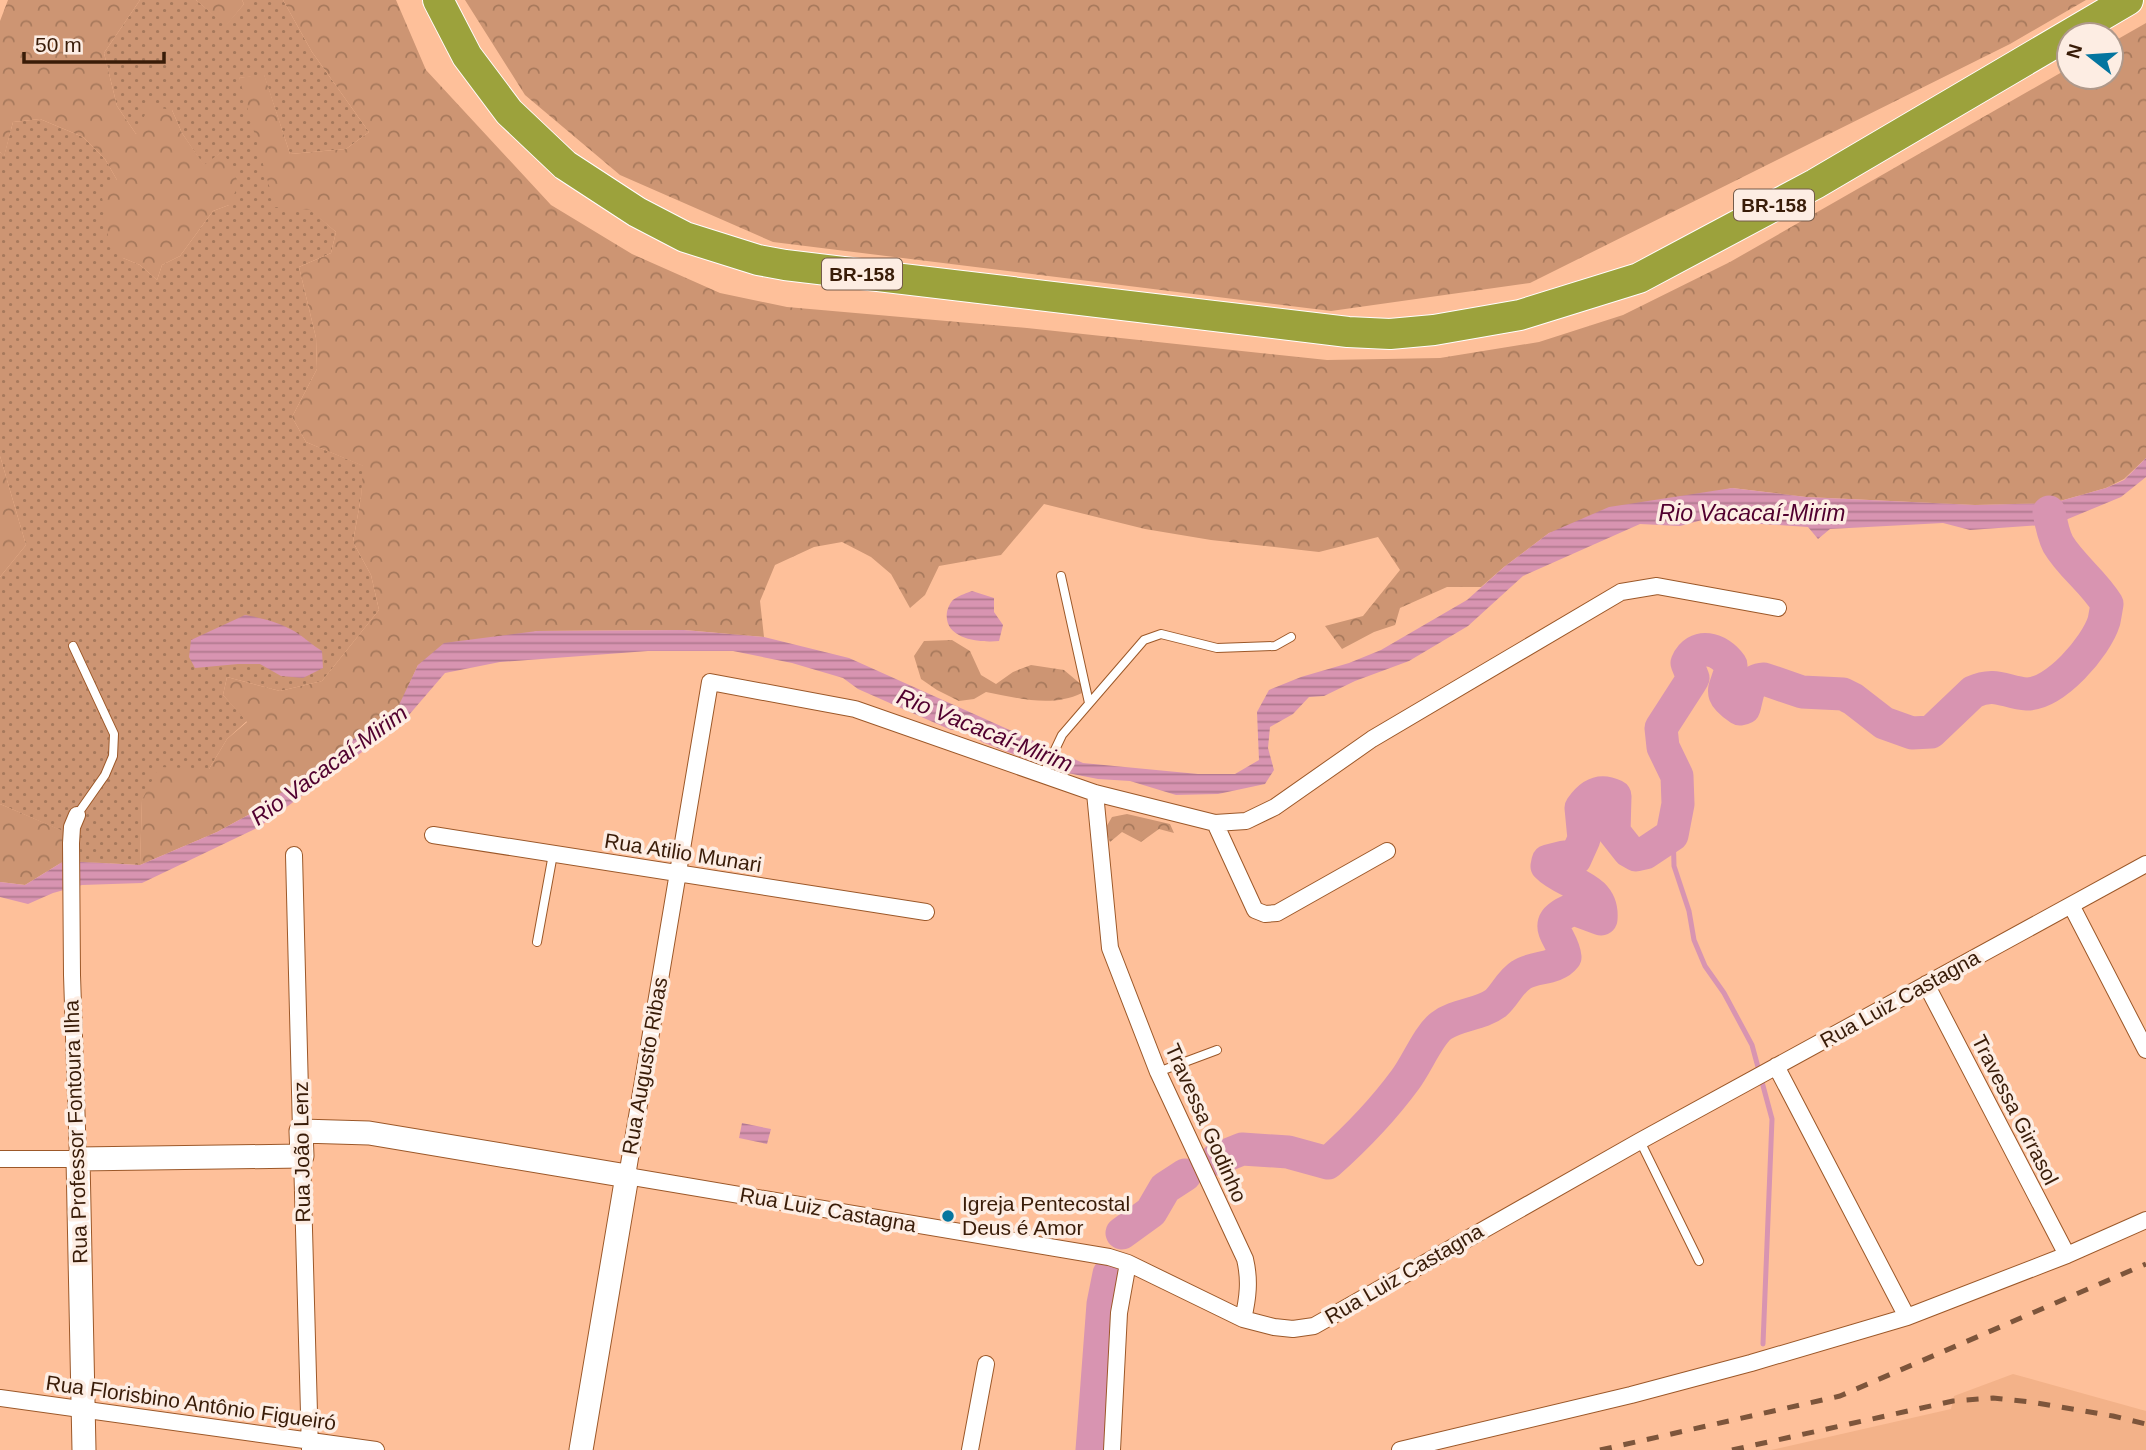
<svg xmlns="http://www.w3.org/2000/svg" width="2146" height="1450" viewBox="0 0 2146 1450" font-family="Arial,sans-serif">
<style>
.built{fill:#f3b289}
.grass{fill:url(#grass-dots)}
.forest{fill:url(#forest-crowns)}
.water{fill:url(#water-rules)}
.lines{fill:none;stroke-linecap:round;stroke-linejoin:round}
.stream{stroke:#d894b1;stroke-width:5}
.river{stroke:#d894b1;stroke-width:33}
.lane-casing{stroke:#9c5829;stroke-width:10}
.street-casing{stroke:#9c5829;stroke-width:18}
.secondary-casing{stroke:#9c5829;stroke-width:25}
.highway-casing{stroke:#fff;stroke-width:32}
.lane{stroke:#fff;stroke-width:8}
.street{stroke:#fff;stroke-width:16}
.secondary{stroke:#fff;stroke-width:23}
.highway{stroke:#9ca23c;stroke-width:30}
.rail{stroke:#7d553b;stroke-width:5;stroke-dasharray:12 12;stroke-linecap:butt}
.poi-dot{fill:#04759f;stroke:#fdede3;stroke-width:2.5}
.labels{text-anchor:middle;stroke-width:7;stroke-linejoin:round;paint-order:stroke}
.shield{fill:#fdede3;stroke:#745b4a;stroke-width:2}
.shield-label{font-size:19px;font-weight:bold;fill:#391c08}
.street-label{font-size:21px;fill:#391c08;stroke:#fdede3}
.poi-label{font-size:21px;fill:#391c08;stroke:#fdede3;text-anchor:start}
.water-label{font-size:23px;font-style:italic;fill:#51002f;stroke:#fdede3}
</style>
<defs>
<pattern id="grass-dots" width="8" height="8" patternUnits="userSpaceOnUse" patternTransform="scale(1.75)"><rect width="8" height="8" fill="#cd9573"/><path d="M2 2h.1M6 6h.1" fill="none" stroke="#a7795c" stroke-width="1.8" stroke-linecap="round"/></pattern>
<pattern id="forest-crowns" width="20" height="18" patternUnits="userSpaceOnUse" patternTransform="scale(1.75)"><rect width="20" height="18" fill="#cd9573"/><path d="M2 6a3 3 0 1 1 6 0M12 15a3 3 0 1 1 6 0" fill="none" stroke="#a7795c"/></pattern>
<pattern id="water-rules" width="6" height="5" patternUnits="userSpaceOnUse" patternTransform="scale(1.75)"><rect width="6" height="5" fill="#d894b1"/><path d="M0 2.5h6" fill="none" stroke="#b0788e"/></pattern>
</defs>
<rect width="100%" height="100%" fill="#fec09a"/>
<path class="built" d="M 2013,1374 L 2146,1411 L 2146,1450 L 1771,1450 L 1951,1409 L 1954,1396 Z"/>
<path class="grass" d="M 140,0 L 196,0 L 226,25 L 244,4 L 242,0 L 283,0 L 312,52 L 369,132 L 346,149 L 290,154 L 264,75 L 239,78 L 310,209 L 336,232 L 331,253 L 299,267 L 316,338 L 317,369 L 292,417 L 306,442 L 364,466 L 361,497 L 353,542 L 371,575 L 379,610 L 322,681 L 280,691 L 227,677 L 223,695 L 247,721 L 227,739 L 209,769 L 142,800 L 140,865 L 64,861 L 60,830 L 0,804 L 0,577 L 26,545 L 0,456 L 0,152 L 4,156 L 13,122 L 40,119 L 83,137 L 105,159 L 117,180 L 123,258 L 140,265 L 157,280 L 162,265 L 180,256 L 213,211 L 229,205 L 222,152 L 204,166 L 182,133 L 172,110 L 136,134 L 117,106 L 104,53 Z"/>
<path class="forest" d="M 8,0 L 140,0 L 104,53 L 117,106 L 136,134 L 149,106 L 172,110 L 182,133 L 204,165 L 223,151 L 239,184 L 229,205 L 213,211 L 180,256 L 162,265 L 157,280 L 140,265 L 123,258 L 108,236 L 102,197 L 117,180 L 105,159 L 83,137 L 40,119 L 13,122 L 4,157 L 0,152 L 0,21 Z
M 196,0 L 242,0 L 244,4 L 226,26 Z
M 283,0 L 396,0 L 426,70 L 551,205 L 632,254 L 720,293 L 787,307 L 1027,328 L 1327,360 L 1440,358 L 1539,342 L 1623,315 L 1730,262 L 2069,68 L 2069,77 L 2111,77 L 2111,43 L 2146,23 L 2146,458 L 2124,479 L 2106,488 L 2053,503 L 1975,505 L 1806,497 L 1732,488 L 1549,533 L 1504,567 L 1481,587 L 1447,587 L 1400,608 L 1395,625 L 1374,632 L 1342,649 L 1325,626 L 1363,616 L 1400,570 L 1378,537 L 1319,552 L 1211,540 L 1145,529 L 1044,504 L 1001,555 L 939,566 L 925,595 L 910,608 L 891,574 L 871,557 L 842,542 L 814,547 L 775,565 L 760,601 L 764,637 L 684,630 L 537,631 L 418,665 L 400,705 L 259,809 L 217,832 L 140,865 L 142,800 L 159,767 L 209,769 L 227,739 L 247,722 L 223,695 L 227,677 L 280,691 L 322,681 L 379,610 L 371,575 L 353,542 L 361,497 L 363,466 L 306,442 L 292,417 L 317,369 L 316,338 L 299,267 L 331,253 L 336,232 L 310,210 L 275,207 L 239,78 L 264,74 L 290,154 L 346,149 L 369,132 L 312,52 Z
M 465,0 L 2086,0 L 2010,44 L 1530,283 L 1331,311 L 773,242 L 620,175 L 525,95 Z
M 0,456 L 26,545 L 0,577 Z
M 952,640 L 970,651 L 981,675 L 996,684 L 1013,672 L 1031,665 L 1064,670 L 1083,686 L 1082,693 C 1051,708 1019,698 986,692 L 974,699 L 959,701 L 937,690 L 921,679 L 914,656 L 924,641 Z
M 0,804 L 61,830 L 64,861 L 25,885 L 0,882 Z
M 1127,814 L 1170,824 L 1174,833 L 1159,829 L 1141,842 L 1122,832 L 1110,842 L 1105,829 L 1112,817 Z"/>
<path class="water" d="M 2146,458 L 2146,477 L 2121,497 L 2063,521 L 2059,534 L 2043,525 L 1970,530 L 1943,523 L 1830,529 L 1818,539 L 1808,527 L 1702,520 L 1680,526 L 1640,524 L 1523,576 L 1468,626 L 1409,661 L 1355,681 L 1324,696 L 1309,697 L 1293,714 L 1270,727 L 1268,748 L 1274,770 L 1265,784 L 1218,794 L 1176,795 L 1130,781 L 1098,779 L 1057,771 L 982,742 L 966,730 L 951,730 L 858,689 L 843,678 L 792,663 L 733,651 L 648,651 L 500,662 L 445,673 L 402,723 L 259,827 L 142,883 L 82,885 L 53,893 L 28,904 L 0,897 L 0,882 L 25,885 L 64,861 L 140,865 L 217,832 L 259,809 L 399,705 L 418,665 L 444,643 L 537,631 L 684,630 L 764,637 L 849,658 L 1083,763 L 1198,774 L 1235,774 L 1259,760 L 1257,712 L 1269,690 L 1301,677 L 1349,663 L 1381,650 L 1467,600 L 1504,567 L 1549,533 L 1609,507 L 1732,488 L 1806,497 L 1975,505 L 2053,503 L 2106,488 L 2124,480 Z
M 972,591 L 994,598 L 994,612 L 1003,625 L 999,641 C 979,643 943,639 947,612 C 948,607 951,600 956,598 C 960,595 967,593 972,591 Z
M 245,615 C 263,618 278,622 294,631 C 304,637 312,645 322,651 L 323,668 L 303,678 L 281,676 L 260,664 L 238,664 L 195,668 L 189,657 L 191,640 Z
M 742,1123 L 771,1129 L 767,1144 L 739,1138 Z"/>
<g class="lines">
<path class="stream" d="M 1673,826 L 1674,866 L 1689,911 L 1694,940 L 1705,966 L 1724,993 L 1752,1045 L 1772,1119 L 1763,1344"/>
<path class="river" d="M 1217,1159 L 1242,1149 L 1288,1152 L 1328,1163 C 1356,1138 1383,1110 1405,1080 C 1416,1066 1428,1036 1441,1026 C 1457,1014 1480,1015 1496,1003 C 1505,995 1510,982 1521,975 C 1534,966 1555,970 1565,957 C 1563,935 1536,923 1574,909 L 1601,919 C 1604,885 1565,885 1547,866 L 1548,861 L 1564,857 L 1575,859 L 1584,839 L 1581,808 C 1590,795 1600,789 1615,796 L 1614,832 L 1629,851 L 1636,855 L 1645,853 L 1672,835 L 1678,804 L 1677,776 L 1663,747 L 1661,728 L 1690,683 L 1693,678 L 1687,663 C 1696,642 1719,648 1731,665 C 1729,689 1713,691 1740,709 L 1744,708 C 1748,695 1747,680 1764,679 L 1802,692 L 1843,694 L 1853,699 L 1884,723 L 1912,733 L 1931,732 L 1973,692 C 1996,681 2006,693 2027,694 C 2055,694 2096,647 2104,621 C 2105,616 2106,610 2107,604 C 2094,582 2071,566 2058,544 C 2053,534 2051,523 2049,512
M 1122,1233 L 1151,1212 L 1165,1188 L 1185,1175
M 1092,1450 L 1103,1304 L 1109,1274"/>
<defs>
<path id="lane" d="M 1061,576 L 1089,703
M 73,646 L 114,734 L 113,756 L 105,775 L 77,815
M 1043,775 L 1062,735 L 1144,640 L 1161,634 L 1217,648 L 1275,646 L 1291,637
M 537,942 L 553,854
M 1158,1072 L 1217,1050
M 1640,1141 L 1699,1261"/>
<path id="street" d="M 1778,608 L 1657,586 L 1621,592 L 1372,739 L 1275,807 L 1246,821 L 1215,823 L 1095,793 L 855,709 L 710,682 L 627,1176 L 1109,1257 L 1128,1263 L 1243,1319 L 1274,1327 L 1293,1329 L 1314,1326 L 1640,1141 L 2146,864
M 1095,793 L 1110,948 L 1158,1072 L 1245,1259 C 1250,1280 1248,1298 1243,1319
M 1215,823 L 1255,910 L 1265,914 L 1277,913 L 1387,851
M 433,835 L 926,912
M 294,855 L 301,1131
M 2071,905 L 2146,1050
M 1926,984 L 2067,1255
M 1776,1066 L 1907,1317
M 302,1156 L 310,1450
M 0,1159 L 78,1159 L 72,975 L 71,843 L 72,827 L 77,815
M 0,1398 L 376,1450
M 970,1450 L 986,1364
M 1112,1450 L 1119,1313 L 1128,1263
M 1400,1450 L 1631,1395 L 1751,1363 L 1907,1317 L 2067,1255 L 2146,1220"/>
<path id="secondary" d="M 84,1450 L 78,1159 L 302,1156 L 301,1131 L 369,1133 L 627,1176 L 581,1450"/>
<path id="highway" d="M 438,0 L 467,56 L 509,112 L 565,165 L 637,212 L 685,237 L 758,260 L 785,265 L 1348,332 L 1390,334 L 1434,330 L 1520,315 L 1639,278 L 1815,184 L 2128,0"/>
</defs>
<use href="#lane" class="lane-casing"/>
<use href="#street" class="street-casing"/>
<use href="#secondary" class="secondary-casing"/>
<use href="#highway" class="highway-casing"/>
<use href="#lane" class="lane"/>
<use href="#street" class="street"/>
<use href="#secondary" class="secondary"/>
<use href="#highway" class="highway"/>
<path class="rail" d="M 1600,1450 L 1840,1396 L 2146,1264
M 1732,1450 L 1953,1401 L 1993,1398 L 2031,1402 L 2113,1416 L 2146,1424"/>
</g>
<circle class="poi-dot" cx="948" cy="1216" r="7"/>
<g class="labels">
<g class="shield">
<rect x="1734" y="189.5" width="80" height="31" rx="5"/>
<rect x="822" y="258.5" width="80" height="31" rx="5"/>
</g>
<g class="shield-label">
<text x="1774" y="212">BR-158</text>
<text x="862" y="281">BR-158</text>
</g>
<g class="street-label">
<text transform="translate(683 853) rotate(9)" y="7">Rua Atilio Munari</text>
<text transform="translate(1900 999) rotate(-29)" y="7">Rua Luiz Castagna</text>
<text transform="translate(645 1066) rotate(-80)" y="7">Rua Augusto Ribas</text>
<text transform="translate(2015 1110) rotate(63)" y="7">Travessa Girrasol</text>
<text transform="translate(1206 1123) rotate(66)" y="7">Travessa Godinho</text>
<text transform="translate(76 1132) rotate(-92)" y="7">Rua Professor Fontoura Ilha</text>
<text transform="translate(302 1152) rotate(-91)" y="7">Rua João Lenz</text>
<text transform="translate(828 1210) rotate(10)" y="7">Rua Luiz Castagna</text>
<text transform="translate(1404 1274) rotate(-30)" y="7">Rua Luiz Castagna</text>
<text transform="translate(191 1403) rotate(8)" y="7">Rua Florisbino Antônio Figueiró</text>
</g>
<g class="poi-label">
<text x="962" y="1211">Igreja Pentecostal<tspan x="962" dy="24">Deus é Amor</tspan></text>
</g>
<g class="water-label">
<text x="1752" y="521">Rio Vacacaí-Mirim</text>
<text transform="translate(985 730) rotate(22)" y="8">Rio Vacacaí-Mirim</text>
<text transform="translate(329 765) rotate(-36)" y="8">Rio Vacacaí-Mirim</text>
</g>
</g>
<g transform="translate(2090 56) rotate(287)"><circle r="33" fill="#fdede3" stroke="#af998b" stroke-width="2"/>
<path d="M0-5L12 26L0 18L-12 26Z" fill="#04759f"/>
<text y="-10" font-size="19" font-weight="bold" text-anchor="middle" fill="#391c08">N</text>
</g>
<path d="M24 52v10h140v-10" fill="none" stroke="#391c08" stroke-width="3.5"/>
<text x="35" y="52" font-size="21" fill="#391c08" stroke="#fdede3" stroke-width="5" paint-order="stroke">50 m</text>
</svg>
